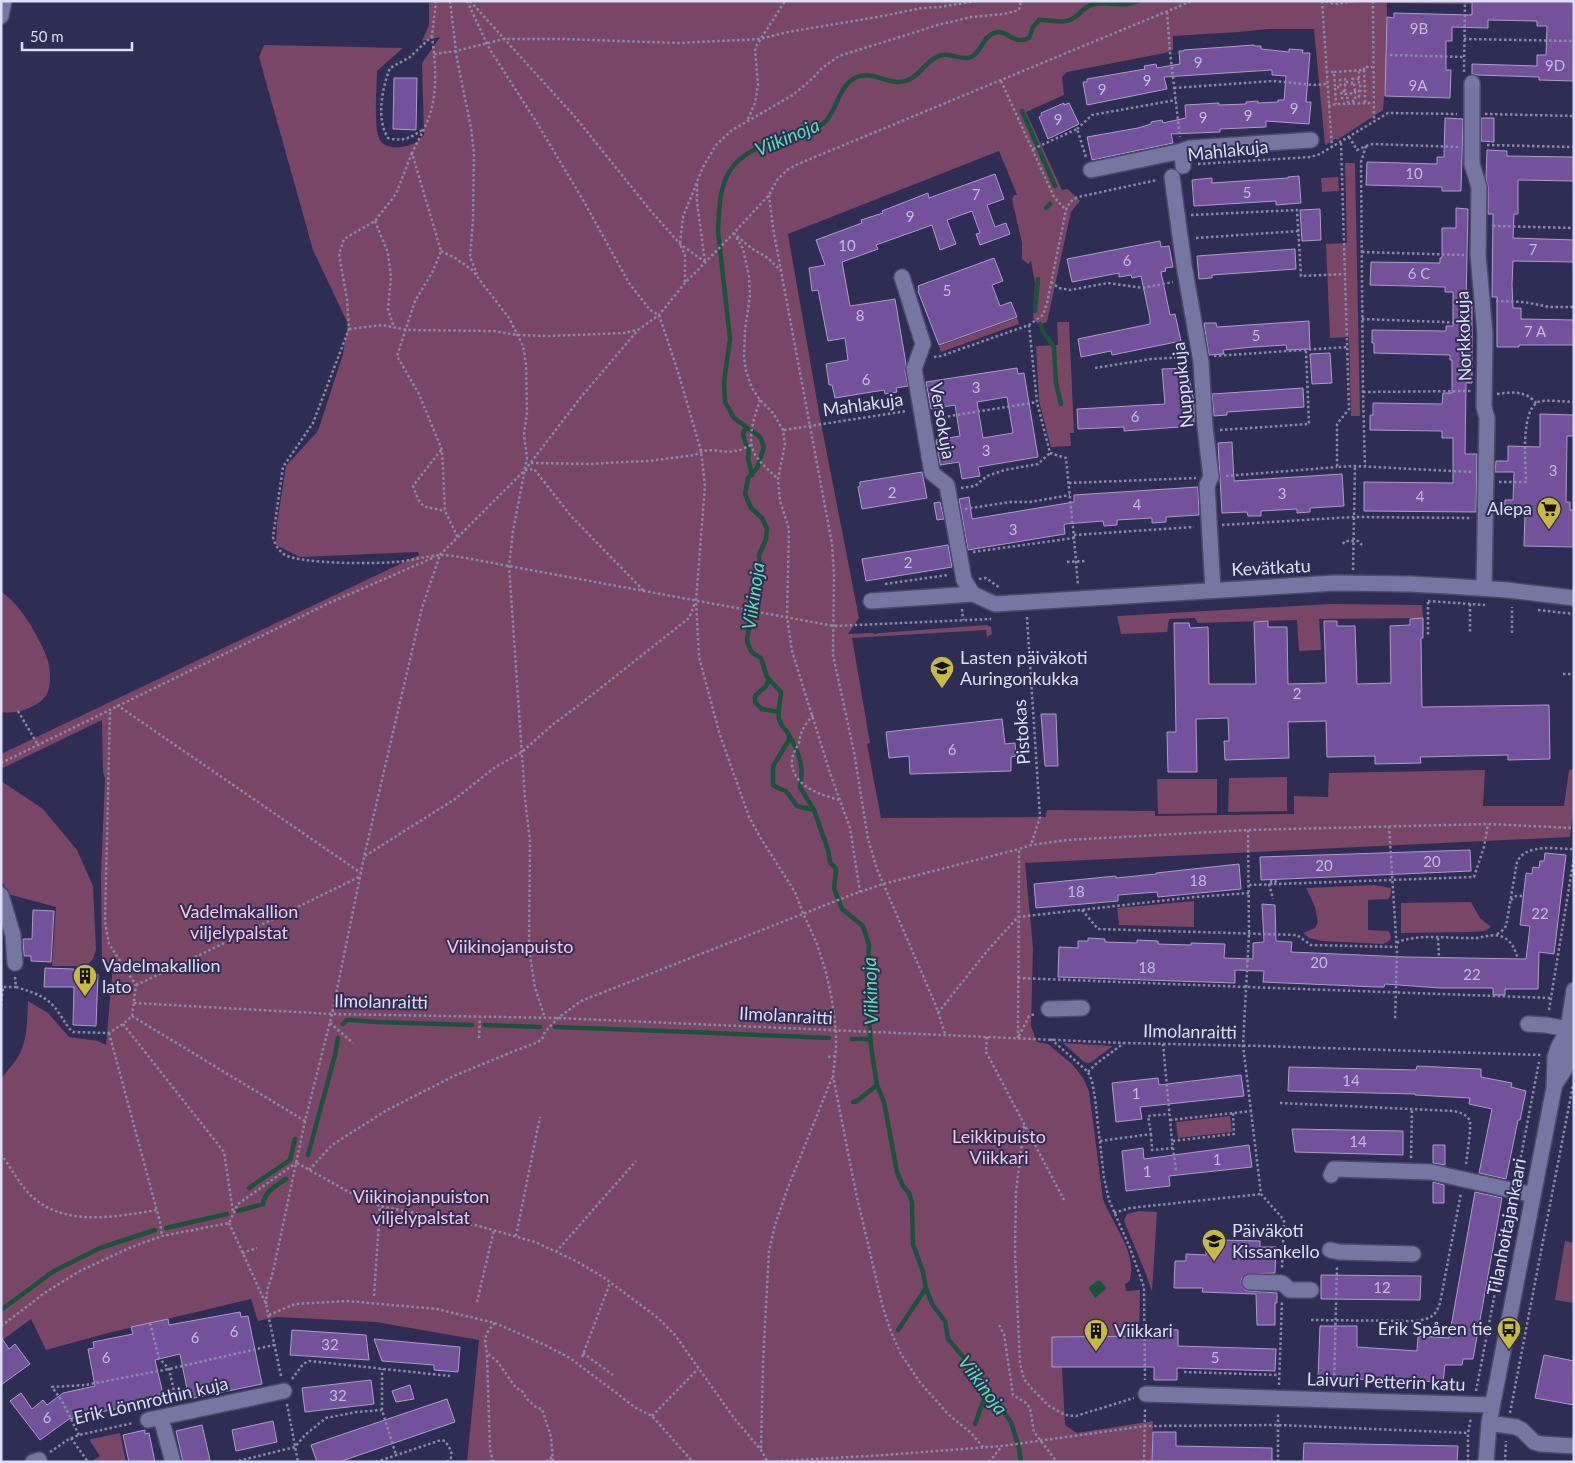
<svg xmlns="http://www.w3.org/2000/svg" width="1575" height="1463" viewBox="0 0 1575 1463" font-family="Lato,sans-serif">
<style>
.green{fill:#794665}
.water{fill:#1a533c}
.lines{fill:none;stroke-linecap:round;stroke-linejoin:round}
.stream{stroke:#1a533c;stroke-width:4.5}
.building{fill:#73519b;stroke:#ae9cc9;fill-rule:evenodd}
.minor-casing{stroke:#4a4969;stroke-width:18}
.path{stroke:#8a8aa9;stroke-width:2.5;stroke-dasharray:2.5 2.5;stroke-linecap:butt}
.minor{stroke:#7576a2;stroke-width:15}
.path-bridge{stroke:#8a8aa9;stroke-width:2.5;stroke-dasharray:2.5 2.5;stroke-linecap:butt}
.labels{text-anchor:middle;stroke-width:4;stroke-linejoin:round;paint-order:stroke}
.number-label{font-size:15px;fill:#c2bce0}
.street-label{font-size:18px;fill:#dddff7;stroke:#2e2d53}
.poi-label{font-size:18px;fill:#dddff7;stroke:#2e2d53;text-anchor:start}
.park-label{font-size:18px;fill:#f5c8e2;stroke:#2e2d53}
.water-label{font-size:19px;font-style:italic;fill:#54e4aa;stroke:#2e2d53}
</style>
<rect width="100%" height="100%" fill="#2e2d53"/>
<path class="green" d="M 429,1 L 1472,1 L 1471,4 L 1387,3 L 1386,76 L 1383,110 L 1337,140 L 1335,139 L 1325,145 L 1314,29 L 1268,29 L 1239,32 L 1173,36 L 1173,50 L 1165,53 L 1067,72 L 1062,77 L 1064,95 L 1026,112 L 1062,190 L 1068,189 L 1080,201 L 1071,212 L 1047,322 L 1039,325 L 1033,318 L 1035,283 L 1031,261 L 1028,264 L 1022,259 L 1022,243 L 1012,199 L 1014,195 L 1017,195 L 999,151 L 788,234 L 820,418 L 859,618 L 848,634 L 872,633 L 875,634 L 880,633 L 987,625 L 991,627 L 992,634 L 987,637 L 986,630 L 852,638 L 870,743 L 867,744 L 881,818 L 1046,817 L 1047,810 L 1155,811 L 1155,816 L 1294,814 L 1294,796 L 1328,797 L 1329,773 L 1485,770 L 1483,806 L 1564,806 L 1569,770 L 1574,769 L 1573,810 L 1570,837 L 1025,863 L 1033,948 L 1031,1026 L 1037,1042 L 1048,1044 L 1072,1064 L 1083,1078 L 1089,1091 L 1103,1199 C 1111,1220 1129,1243 1131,1265 C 1132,1270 1130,1276 1130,1281 L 1125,1284 L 1126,1291 L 1140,1290 L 1139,1336 L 1052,1337 L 1052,1367 L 1062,1367 L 1065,1425 L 1077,1433 L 1153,1421 L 1152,1462 L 467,1462 L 479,1340 L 376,1322 L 277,1317 L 258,1321 L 251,1299 L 108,1333 L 46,1350 L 31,1319 L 1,1341 L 1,1080 C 6,1071 13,1065 18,1057 C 28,1039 27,1020 28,1001 L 48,1013 L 69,1037 L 98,1041 L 106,1045 L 113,965 L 102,962 L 101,874 L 105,779 L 103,771 L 102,720 L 1,769 L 1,754 L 419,555 L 418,552 L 300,557 L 276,545 L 277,524 L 286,466 L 318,431 L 343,354 L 348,324 L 313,250 L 259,57 L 264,45 L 403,48 L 377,71 C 377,85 373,130 380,140 C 384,147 393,148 401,147 C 411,146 417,143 424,135 L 422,63 L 440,37 L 422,41 L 429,25 Z
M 1345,163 L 1355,163 L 1360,416 L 1351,416 L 1349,337 L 1330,338 L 1326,244 L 1347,243 Z
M 1338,177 L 1339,191 L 1322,192 L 1321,178 Z
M 1017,318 L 1019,324 L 941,352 L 939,346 Z
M 1057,322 L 1069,322 L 1074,433 L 1070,433 L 1071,446 L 1051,447 L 1039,401 L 1036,346 L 1058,345 Z
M 1,592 C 18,600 41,640 47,658 C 50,667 51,679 49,688 C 47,698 40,703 31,707 C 23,711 10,714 1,712 Z
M 1330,604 L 1422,605 L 1423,618 L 1319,619 L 1321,650 L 1299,651 L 1297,620 L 1198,623 L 1195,618 L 1169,619 L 1167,632 L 1121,634 L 1117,616 Z
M 1287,777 L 1287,811 L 1228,812 L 1229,778 Z
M 1157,779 L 1217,779 L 1217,813 L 1158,814 Z
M 1,781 L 43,809 L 77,850 L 93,886 L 96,950 L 93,959 L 86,966 L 52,966 L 56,907 L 8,894 L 1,879 Z
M 1375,885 L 1391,888 C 1391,892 1391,897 1388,899 L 1368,900 L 1368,930 L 1388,931 L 1390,933 L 1391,938 L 1389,941 L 1383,944 L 1322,941 L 1309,938 L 1303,933 L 1315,928 L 1318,922 L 1315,907 L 1306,888 Z
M 1194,901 L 1194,927 L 1119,925 L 1117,908 Z
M 1471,902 L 1480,918 L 1491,927 L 1485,931 L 1469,932 L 1401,933 L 1401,903 Z
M 1063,1043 L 1113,1046 L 1090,1063 L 1084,1062 Z
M 1230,1116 L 1232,1132 L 1178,1138 L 1176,1122 Z
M 1139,1211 L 1157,1212 L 1152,1292 L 1146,1274 L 1124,1221 L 1127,1214 Z
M 1565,1241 L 1574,1243 L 1574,1303 L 1555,1300 Z
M 120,1433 L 126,1462 L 91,1462 L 100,1456 L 90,1441 L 91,1439 Z"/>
<path class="water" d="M 1099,1280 L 1106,1287 L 1106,1289 L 1095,1298 L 1089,1289 L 1089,1287 Z"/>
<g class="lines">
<path class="stream" d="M 1022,111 L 1055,186
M 1046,208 L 1050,204
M 1035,311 L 1038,279
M 1040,324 L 1044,333 L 1054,347 L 1056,383 L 1061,404
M 746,427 L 743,434 L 745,442 L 749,450 L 748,458 L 752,475
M 769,679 L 766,686 L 755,696 L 755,702 L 762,709 L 778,712
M 789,736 L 789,740 L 773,766 L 773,785 L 778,788 L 786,791 L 797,806 L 814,810
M 343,1024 L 347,1020 L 351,1020 L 377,1022 L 472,1025
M 484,1025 L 540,1027
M 555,1027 L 691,1032 L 829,1038
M 852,1039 L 870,1039
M 853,1102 L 857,1101 L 877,1085
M 308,1155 L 335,1055 L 338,1038
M 249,1188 L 290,1160 L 295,1139
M 238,1211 L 263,1204 C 265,1191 276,1186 286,1179
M 166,1228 L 227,1214
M 1,1310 L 54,1271 L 100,1248 L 155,1230
M 898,1330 L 926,1288
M 975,1424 L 987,1391
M 1021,1462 L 1019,1448 L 1011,1422 L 979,1380 L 965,1359 L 948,1339 L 945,1321 L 932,1304 L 926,1288 L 923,1272 L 913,1244 L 912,1203 L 909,1193 L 903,1186 L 897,1172 L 884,1102 L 877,1085 L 871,1047 L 867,988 L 869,945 L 863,926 L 842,909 L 834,888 L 836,869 L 830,862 L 828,850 L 814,810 L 800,787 C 805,766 798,750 787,732 C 784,728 780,724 779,719 C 777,713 781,699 781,692 L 767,677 L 761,658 C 751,653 749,650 747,639 L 760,569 L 759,555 L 766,539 L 767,529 L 762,518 L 751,508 L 745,494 L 748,478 L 757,468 L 764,447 L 760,437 L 734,418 L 725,402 L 724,382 L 730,339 L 718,231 C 719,211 719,186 731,169 C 741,153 775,138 792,133 C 803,130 816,130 824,123 C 838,110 838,85 857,77 C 872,71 883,82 898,82 C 917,82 921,66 935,58 C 948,49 961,62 971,57 C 982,52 982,37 994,33 C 1008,28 1011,46 1029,38 L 1033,27 L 1039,20 C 1048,19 1062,24 1070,20 C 1080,16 1084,5 1095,4 C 1106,2 1116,5 1127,4 C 1130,4 1134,2 1138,1"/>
</g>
<path class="building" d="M 1472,1 L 1574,1 L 1574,81 L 1539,80 L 1539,77 L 1477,75 L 1472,74 L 1472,64 L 1537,66 L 1537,55 L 1546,55 L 1547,26 L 1537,26 L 1537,21 L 1488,20 L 1488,28 L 1452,27 L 1452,41 L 1446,41 L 1446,70 L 1451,70 L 1450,98 L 1385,96 L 1387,17 L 1394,18 L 1394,13 L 1472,15 Z
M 1254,45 L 1255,46 L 1261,46 L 1261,49 L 1289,52 L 1289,49 L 1303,50 L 1302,53 L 1310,53 L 1306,102 L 1311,102 L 1309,124 L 1266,121 L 1266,127 L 1220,129 L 1220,132 L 1171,134 L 1173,143 L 1092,160 L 1087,137 L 1138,128 L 1151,124 L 1151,122 L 1162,120 L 1163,123 L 1186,118 L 1185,105 L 1219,103 L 1219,105 L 1246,104 L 1246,102 L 1258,101 L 1258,103 L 1278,102 L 1278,100 L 1284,100 L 1286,76 L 1272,75 L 1272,70 L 1164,77 L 1167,89 L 1087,105 L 1083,82 L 1087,82 L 1087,79 L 1145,69 L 1144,66 L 1156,64 L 1157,68 L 1180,64 L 1179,51 L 1184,51 L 1184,50 Z
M 394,78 L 417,78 L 416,130 L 393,129 Z
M 1064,103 L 1064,105 L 1069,103 L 1079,124 L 1048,139 L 1039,117 L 1042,115 L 1041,113 Z
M 1445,118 L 1463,119 L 1461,191 L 1442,191 L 1442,187 L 1366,185 L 1367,162 L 1437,164 L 1437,157 L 1444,157 Z
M 1481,118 L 1494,118 L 1494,142 L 1481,141 Z
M 1487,150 L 1507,151 L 1507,156 L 1574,157 L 1574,181 L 1518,180 L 1518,214 L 1514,214 L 1513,238 L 1574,240 L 1574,262 L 1513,261 L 1512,285 L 1513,308 L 1521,308 L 1521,319 L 1574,320 L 1574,345 L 1519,345 L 1519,347 L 1497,347 L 1497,297 L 1492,297 L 1493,214 L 1488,214 L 1488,187 L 1486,178 Z
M 995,174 L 1004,199 L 987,205 L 995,227 L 1006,223 L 1010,234 L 980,245 L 976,234 L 980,233 L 972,211 L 947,220 L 956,244 L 940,250 L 932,225 L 876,245 L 878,249 L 842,262 L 850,306 L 895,299 L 906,364 L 905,371 L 908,386 L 896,388 L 897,392 L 885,394 L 884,390 L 835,398 L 832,385 L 829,385 L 826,364 L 848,360 L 845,338 L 828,341 L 818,290 L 812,291 L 809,268 L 825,265 L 816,240 L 862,223 L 861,220 L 883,213 L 882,211 L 928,193 L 929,198 Z
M 1299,176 L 1301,203 L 1276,205 L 1276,201 L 1194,206 L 1192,180 L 1212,178 L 1212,183 L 1288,178 L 1288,177 Z
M 1456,208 L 1468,209 L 1466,303 L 1472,303 L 1472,383 L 1466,383 L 1465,454 L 1477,454 L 1476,512 L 1364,511 L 1364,482 L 1453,483 L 1453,438 L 1442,438 L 1442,431 L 1370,430 L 1370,415 L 1373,415 L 1373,403 L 1442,404 L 1443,393 L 1452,393 L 1452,360 L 1450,360 L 1450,355 L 1374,353 L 1374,343 L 1372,343 L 1372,330 L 1446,331 L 1446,326 L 1453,326 L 1453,292 L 1445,292 L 1445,287 L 1370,285 L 1371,262 L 1440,263 L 1440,258 L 1442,258 L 1442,228 L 1456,228 Z
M 1320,209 L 1321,240 L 1302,241 L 1300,210 Z
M 1160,241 L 1161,247 L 1169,246 L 1173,267 L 1165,268 L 1166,271 L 1161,272 L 1170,315 L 1175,314 L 1181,341 L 1112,355 L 1111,351 L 1081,357 L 1078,339 L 1150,324 L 1150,319 L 1141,276 L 1132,278 L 1131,275 L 1119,277 L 1119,273 L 1072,282 L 1067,259 Z
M 1295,249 L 1296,269 L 1212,275 L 1212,278 L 1199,279 L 1197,256 Z
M 994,258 L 1003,281 L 992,285 L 1000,306 L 1011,302 L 1017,317 L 939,345 L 918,291 L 919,290 L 918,286 Z
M 1309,321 L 1310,349 L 1287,350 L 1286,345 L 1253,347 L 1223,350 L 1224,354 L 1209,355 L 1204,323 L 1216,323 L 1217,327 Z
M 1330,353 L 1332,383 L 1312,384 L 1310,354 Z
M 1017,368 L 1018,374 L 1024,373 L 1038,457 L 978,467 L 980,476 L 962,479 L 959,462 L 940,465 L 936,440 L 960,436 L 955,405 L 931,409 L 926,382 ZM 1007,397 L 1013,433 L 983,438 L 977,402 Z
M 1187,368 L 1194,402 L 1194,426 L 1124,431 L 1124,427 L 1078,429 L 1077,409 L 1165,404 L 1162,369 Z
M 1303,388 L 1304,407 L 1227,412 L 1227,415 L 1214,416 L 1212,394 Z
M 1540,414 L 1574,415 L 1574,436 L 1567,436 L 1566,502 L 1570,502 L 1570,510 L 1574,510 L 1574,547 L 1524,546 L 1525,512 L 1504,512 L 1505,500 L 1513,500 L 1514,472 L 1495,472 L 1496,461 L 1508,461 L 1508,446 L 1540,447 Z
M 1232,442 L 1234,481 L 1342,474 L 1344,506 L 1310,508 L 1310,512 L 1297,513 L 1297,509 L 1261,511 L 1261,516 L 1248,516 L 1247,512 L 1222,513 L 1218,443 Z
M 922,472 L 927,498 L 862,509 L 858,487 L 860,486 L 860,482 Z
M 1198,487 L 1199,515 L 1166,517 L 1166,522 L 1152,523 L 1152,518 L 1117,520 L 1117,525 L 1104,526 L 1103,521 L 1065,524 L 1064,525 L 1065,534 L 968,550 L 959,499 L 969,497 L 972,519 L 1074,502 L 1074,495 Z
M 940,502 L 944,519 L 937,520 L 934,503 Z
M 948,545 L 952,567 L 866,581 L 862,559 Z
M 1423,618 L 1423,638 L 1421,638 L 1422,707 L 1549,705 L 1550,759 L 1508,760 L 1508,755 L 1420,757 L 1421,763 L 1375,764 L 1375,756 L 1327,757 L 1326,721 L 1288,722 L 1289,758 L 1225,760 L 1224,741 L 1229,741 L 1228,718 L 1196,719 L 1197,772 L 1168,772 L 1167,732 L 1176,732 L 1174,623 L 1189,623 L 1190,628 L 1208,627 L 1209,684 L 1256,684 L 1254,622 L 1268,621 L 1268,627 L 1287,627 L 1288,684 L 1326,683 L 1324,621 L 1337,621 L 1337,626 L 1355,626 L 1357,684 L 1391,683 L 1390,626 L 1410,625 L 1410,619 Z
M 1041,714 L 1056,714 L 1058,766 L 1045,766 Z
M 1002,719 L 1005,744 L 1015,743 L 1016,756 L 1011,757 L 1011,771 L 910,774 L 909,756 L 889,758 L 886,732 Z
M 1470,850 L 1471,871 L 1261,880 L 1260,857 Z
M 1545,853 L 1566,855 L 1554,954 L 1539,952 L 1538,989 L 1505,989 L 1505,995 L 1493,995 L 1493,988 L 1440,988 L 1385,984 L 1384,987 L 1377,987 L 1263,982 L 1264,971 L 1235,970 L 1235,983 L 1058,977 L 1059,947 L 1078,948 L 1078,941 L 1088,941 L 1088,938 L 1105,939 L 1105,942 L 1137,943 L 1137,940 L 1158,941 L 1158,944 L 1191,945 L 1191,943 L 1225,944 L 1224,958 L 1253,959 L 1253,943 L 1264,942 L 1262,904 L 1275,905 L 1276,941 L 1292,942 L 1291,952 L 1406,957 L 1526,959 L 1530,926 L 1520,925 L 1526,873 L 1532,874 L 1533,867 L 1539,868 L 1540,861 L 1544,861 Z
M 1239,864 L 1241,889 L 1158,897 L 1157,892 L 1118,895 L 1118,901 L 1036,908 L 1034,884 L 1116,876 L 1116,878 L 1156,874 L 1156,873 Z
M 33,910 L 54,911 L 51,962 L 31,961 L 31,956 L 24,956 L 23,939 L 32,939 Z
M 45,968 L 74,969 L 74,973 L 98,974 L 96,1026 L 73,1025 L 74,987 L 44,987 Z
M 1417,1066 L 1481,1069 L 1481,1077 L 1512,1083 L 1511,1087 L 1526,1091 L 1520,1120 L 1518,1120 L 1506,1179 L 1479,1173 L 1492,1109 L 1469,1104 L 1470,1098 L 1415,1095 L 1415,1094 L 1288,1091 L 1289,1067 L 1416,1070 Z
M 1241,1075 L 1244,1096 L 1140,1107 L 1142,1119 L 1116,1122 L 1112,1083 L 1158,1078 L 1159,1085 Z
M 1292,1129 L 1403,1131 L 1403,1155 L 1295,1152 Z
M 1249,1145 L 1252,1167 L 1169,1176 L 1170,1186 L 1126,1191 L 1122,1151 L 1143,1148 L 1144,1159 Z
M 1433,1145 L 1445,1145 L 1445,1165 L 1433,1163 Z
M 1433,1182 L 1444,1185 L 1444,1203 L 1433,1203 Z
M 1475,1192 L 1502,1198 L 1473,1359 L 1463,1359 L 1462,1365 L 1445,1365 L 1443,1382 L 1318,1378 L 1320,1326 L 1357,1326 L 1357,1347 L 1417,1351 L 1418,1336 L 1449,1338 Z
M 1220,1240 L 1260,1241 L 1260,1247 L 1276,1247 L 1275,1273 L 1246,1274 L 1242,1278 L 1241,1282 L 1245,1290 L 1249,1291 L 1277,1293 L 1277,1303 L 1275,1303 L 1275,1325 L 1257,1325 L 1256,1294 L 1202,1292 L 1203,1288 L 1174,1288 L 1175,1261 L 1186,1261 L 1186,1254 L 1206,1255 L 1206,1246 L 1220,1246 Z
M 1321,1275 L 1421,1276 L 1420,1300 L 1321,1299 Z
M 240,1312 L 241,1317 L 248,1316 L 262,1384 L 189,1399 L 180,1354 L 155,1360 L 163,1394 L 146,1398 L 147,1402 L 69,1419 L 40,1440 L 10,1401 L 21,1393 L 32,1409 L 43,1400 L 47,1405 L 63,1393 L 95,1386 L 88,1349 L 94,1348 L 93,1342 L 133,1334 L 131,1327 L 168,1319 L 169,1325 Z
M 1155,1329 L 1178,1330 L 1178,1346 L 1276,1349 L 1275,1371 L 1177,1368 L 1177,1380 L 1154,1380 L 1154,1367 L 1052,1367 L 1052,1337 L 1155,1336 Z
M 292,1330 L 366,1335 L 369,1360 L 290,1355 Z
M 1,1337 L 9,1349 L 15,1344 L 30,1364 L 1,1385 Z
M 374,1339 L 460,1347 L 458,1372 L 434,1370 L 434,1365 L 382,1361 Z
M 1544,1355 L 1574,1361 L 1574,1405 L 1535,1398 Z
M 371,1380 L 374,1404 L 305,1412 L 302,1388 Z
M 410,1385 L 414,1399 L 396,1402 L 392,1391 Z
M 447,1399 L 455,1422 L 339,1462 L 317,1462 L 311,1445 Z
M 273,1421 L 277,1442 L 236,1451 L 232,1430 Z
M 202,1425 L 210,1460 L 203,1462 L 183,1462 L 176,1431 Z
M 145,1430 L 145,1434 L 149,1433 L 155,1462 L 129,1462 L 123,1435 Z
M 1153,1432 L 1176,1432 L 1176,1446 L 1272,1448 L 1272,1462 L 1152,1462 Z
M 1304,1443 L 1458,1446 L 1457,1462 L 1303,1462 Z"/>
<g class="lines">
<defs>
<path id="minor" d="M 1,16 L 4,1
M 1472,83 L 1472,164 L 1479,187 L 1478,255 L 1485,334 L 1484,407 L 1487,418 L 1484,588
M 1182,151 L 1190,148 L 1311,140
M 1091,170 L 1182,151 L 1183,166
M 1172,177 L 1184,265 L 1201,362 L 1205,427 L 1211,477 L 1207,485 L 1213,590
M 902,277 L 923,344 L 914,369 L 915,374 L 932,473 L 947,485 L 964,580 L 973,594
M 871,601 L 973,594 L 995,604 L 1335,583 L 1409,584 L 1448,586 L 1507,590 L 1574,598
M 1,895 L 13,935 L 15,963
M 1049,1009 L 1082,1008
M 1528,1024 L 1546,1025 L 1574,1030
M 1554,1086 L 1565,1069 L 1570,1051 L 1568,1029 L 1574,990
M 1331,1175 L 1334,1169 L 1431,1172 L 1533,1195
M 1330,1250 L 1339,1252 L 1413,1254
M 1250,1282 L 1282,1283 L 1290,1290 L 1311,1290
M 1146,1394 L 1492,1405
M 161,1418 L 173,1462
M 148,1420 L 284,1391
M 1489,1423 L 1516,1427 L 1522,1430 L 1534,1442 L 1541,1444 L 1574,1446
M 33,1462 L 39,1460
M 1486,1462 L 1489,1423 L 1554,1088 L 1555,1057 L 1558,1048 L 1568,1029"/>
</defs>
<use href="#minor" class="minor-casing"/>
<path class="path" d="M 450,1 L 457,59 L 471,128 L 474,153 L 473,221 L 470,257 L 477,274
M 467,1 L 489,48 L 537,123 L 583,200 L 629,283 L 650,310 L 659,315 L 679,375 L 701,451 L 705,486 L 696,601 L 699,657 L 719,732 L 749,817 L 760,837 L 795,892 L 803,913 L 817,944 L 826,972 L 832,1000 L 836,1031 L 836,1049 L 833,1076 L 856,1193 L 883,1308 L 891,1332 L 901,1354 L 919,1381 L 948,1414 L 971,1433 L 983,1447
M 470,1 L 576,118 L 650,210 L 680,244 L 705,262
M 1322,1 L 1332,148
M 1326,1 L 1333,4 L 1358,1
M 1373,1 L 1374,122
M 1167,12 L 1170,52 L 1180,137
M 432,36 C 435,61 438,90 430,114 C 426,127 418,140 412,153 L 441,251 L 433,271 L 415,301 L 397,356 L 419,394 L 442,450 L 445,511 L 458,538
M 1464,39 L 1574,41
M 434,54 L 456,51 L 504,39 L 562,39 L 679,43 L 760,39 L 788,32 L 883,16 L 922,8 L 940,7 L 976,1
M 1390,55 L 1464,57
M 1364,70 L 1364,67 L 1372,67
M 1359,71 L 1359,86 L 1365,86
M 1326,72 L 1334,72 L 1335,87 L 1341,87 L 1340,80 L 1347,79 L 1347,84 L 1345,84 L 1345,94 L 1355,93 L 1355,91 L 1359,91 L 1359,97 L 1353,98 L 1353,103
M 1334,72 L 1364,70 L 1365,91
M 1464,72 L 1465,1
M 1001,81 L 1054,197 L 1066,210
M 1174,88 L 1273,81 L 1313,85 L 1327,84
M 1335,88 L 1336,104
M 1345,91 L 1341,91 L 1342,98 L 1348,98 L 1348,103
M 1355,91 L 1354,83 L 1352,84 L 1352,79 L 1359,79
M 1359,91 L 1365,91 L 1365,103
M 1328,106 L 1336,104 L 1373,103
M 1485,114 L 1574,116
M 748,119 L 755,103 L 758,85 L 755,48 L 785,1
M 1077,129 L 1092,115 L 1176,100
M 422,130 C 410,138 403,142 388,138 C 376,119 382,88 390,68 L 410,57 L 432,36 L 436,1
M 1349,137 L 1357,150 L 1366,146 L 1361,162 L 1363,393 L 1365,467
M 1341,143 L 1349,409 L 1337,424 L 1337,467 L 1355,466 L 1471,472
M 1487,145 L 1574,147
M 1366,146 L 1373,144 L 1459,147
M 1033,149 L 1077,129 L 1086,157
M 412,153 L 396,194 L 375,221 L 344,239 L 339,254 L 347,299 L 349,329 L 313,423 L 283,467 L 273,537 C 275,545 278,550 285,555 C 303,564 374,564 395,562 C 410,561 426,556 441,555 C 447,555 454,556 460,557 L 834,626 L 991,619
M 1198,164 L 1311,157 L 1320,154 L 1388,113 L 1457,114
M 697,184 L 697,202 L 705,262
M 769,195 L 773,228 L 832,544 L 834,575 L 833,655 L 854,752 L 868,839 L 877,869 L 936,1006 L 945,1034
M 1191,215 L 1297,210 L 1301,276 L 1345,274
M 375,221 L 388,253 L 391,277 L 388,310 L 394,327
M 1493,226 L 1574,228
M 734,233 L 743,249 L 749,276 L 750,295 L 745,330 L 744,357 L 746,371 L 752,388 L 760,400 L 773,413 L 783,430 L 785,444 L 778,479 L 780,501 L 789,529 L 787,617 L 792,651 L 830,773 L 850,828 L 860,892
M 737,236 L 751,248 L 768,258 L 781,271
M 1196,238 L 1299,231
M 441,251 L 455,258 L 472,270 L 509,318 L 523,346 L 526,364 L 527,412 L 524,435 L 527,458 L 513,531 L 509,566 L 525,799 L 530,841 L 529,949 L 535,988 L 545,1018
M 1362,252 L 1464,255
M 685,282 L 685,255 L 680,244 L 683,217 L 703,167 L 716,145 L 732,130 L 793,95 L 813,78 L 822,68 L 839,56 L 938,25 L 971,17 L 1004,14 L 1019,10 L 1021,1
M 1051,282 L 1059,288 L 1070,290 L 1108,283 L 1143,288 L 1173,282
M 1496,301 L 1524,302 L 1549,307 L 1574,307
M 1362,319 L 1470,323
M 1029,325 L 1037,402 L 1050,453 L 1066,458 L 1074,538
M 349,329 L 383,325 L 407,330 L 494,331 L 517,335 L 549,336 L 624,333 L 636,330
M 1214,356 L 1347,347
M 934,357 L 941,356 L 1029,325 L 1043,315 L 1047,303 L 1066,210 C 1069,203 1071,200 1078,197 L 1157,180
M 1095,368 L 1151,359 L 1186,357
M 1363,392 L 1471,391
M 1497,394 C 1513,392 1525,390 1537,404
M 760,400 C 755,416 745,440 756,456 C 762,465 770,471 778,479
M 938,418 L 1037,402
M 784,430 L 907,411
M 1220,430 L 1309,424 L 1306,350
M 441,450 L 413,486 C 422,511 422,505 445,511
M 531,463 L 592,464 L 623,462 L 649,461 L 695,455 C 710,445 720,454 735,451 C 740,451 746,447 751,445
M 525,470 L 534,469 L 571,516 L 644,591
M 1226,476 L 1337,467
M 1499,482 L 1526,482 C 1526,464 1520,412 1538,402 C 1545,399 1565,402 1574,402
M 1069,483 L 1196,478
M 961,488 L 975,486 L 987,476 L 1005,470 L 1038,464 L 1050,453
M 965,509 L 1010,502 L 1030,502 L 1070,495
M 1222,525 L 1353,517 L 1472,518
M 1074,535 L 1194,527
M 1343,544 L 1345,541 L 1358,541 L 1362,545
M 973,552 L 1074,538 L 1078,585
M 440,555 L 525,470 L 581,397 L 638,330 L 659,315 L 685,283 L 731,236 L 769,195 L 777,180 L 787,170 L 798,164 L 1192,1
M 1067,562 L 1086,561
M 1353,570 L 1355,466
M 979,579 L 986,578 L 1000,588
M 885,584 L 948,575
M 1428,601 L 1485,605
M 1428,602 L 1428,635
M 1470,604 L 1470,634
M 962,609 L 963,620
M 1538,610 L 1574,614
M 1027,617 L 1040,817 L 1031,845
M 1512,633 L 1512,607
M 1563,674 L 1574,674
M 117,705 L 361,873
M 18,711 L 38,745
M 813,715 C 809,720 804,726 802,731 C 800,735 800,739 799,743 C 795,750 791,757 792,765 C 795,787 821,795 840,800
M 1,763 L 329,603 L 435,557
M 1389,826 L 1397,952 L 1395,1019
M 1248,830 L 1249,934 L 1243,1045 L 1261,1194 L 1284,1220 L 1282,1268
M 365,856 L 455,799 L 494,768 L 522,752 L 551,726 L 583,702 L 689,618 L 695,603
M 1270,884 L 1279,880
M 1249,885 L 1474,877 L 1484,847 L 1488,824
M 1511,900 L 1516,896 L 1523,896
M 1082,910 L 1098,929 L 1297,935 L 1311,945 L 1396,947 L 1398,942 C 1422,933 1451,939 1476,938 C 1485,937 1494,933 1503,937 C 1512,941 1515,950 1518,959
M 1497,934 L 1501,932 L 1506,926 L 1517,862 C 1526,843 1556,849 1574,849
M 1438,938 L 1439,957
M 15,977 L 16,987 C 34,993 48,996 59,1013 C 64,1020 66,1026 73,1032 L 109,1033 L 123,1024 L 132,1016 L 136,985 L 109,944 L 105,922 L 110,710
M 1018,978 L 1247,987 L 1551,998
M 136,985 L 177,966 L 359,877
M 134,1003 L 332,1014 L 558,1018 L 1124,1043 L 1262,1046 L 1541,1055
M 1,1006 L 3,987 L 16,987
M 1549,1010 L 1574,857
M 938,1013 L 987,951 L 1018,917 L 1195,897 L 1249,893
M 132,1016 L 305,1121
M 330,1023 L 353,1043
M 123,1024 L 224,1152 L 233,1212
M 109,1033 L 160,1222 L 162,1236
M 1019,1036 L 1029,1016 L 1035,1014
M 987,1037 L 986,1052 L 993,1065 L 1064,1200
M 479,1038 L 480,1017
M 1018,1038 L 1019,849 L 1031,845 L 1067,840 L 1248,830 L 1488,824 L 1574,828
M 1051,1039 L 1088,1072 L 1092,1081 L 1095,1098 L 1104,1178 L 1109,1200 L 1130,1248 L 1144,1287 L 1145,1380
M 1163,1044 L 1172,1141
M 828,1057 L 835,1056
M 1088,1072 L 1096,1064 L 1124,1043
M 1280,1103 L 1454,1111 L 1464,1114 L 1470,1120 L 1470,1132 L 1466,1165
M 1170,1120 L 1252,1111
M 1024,1126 L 1016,1192 L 1015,1252 L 1020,1364 L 1024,1379 L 1032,1389 L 1049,1406 L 1065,1415 L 1076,1416 L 1134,1398
M 1151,1134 L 1152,1150 L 1173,1148
M 1100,1141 L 1151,1134 L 1148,1116 L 1169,1114
M 1,1154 C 9,1165 16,1178 25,1189 C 58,1229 113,1217 157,1210
M 1411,1158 L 1412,1109
M 297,1163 L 347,1191 L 380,1206 L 475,1225 L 535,1242 L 576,1261 L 603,1277 L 658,1318 L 675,1335 L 734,1418 L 761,1450 L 767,1461
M 309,1170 L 332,1145 L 387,1110 L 456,1075 L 517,1050 L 536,1043 L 542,1039 L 545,1032 L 558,1018 L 581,1001 L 851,895 L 883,884 L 1019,849
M 1176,1170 L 1172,1141 L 1234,1134 L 1233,1113
M 1517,1177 L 1539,1062
M 1114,1213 L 1130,1208 L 1261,1194
M 229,1223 L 266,1304 L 281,1376
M 516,1236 L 540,1117
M 556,1252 L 636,1161
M 242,1253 L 257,1248
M 374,1296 L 380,1206
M 477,1302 L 494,1230
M 266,1304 L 267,1291 L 273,1272 L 305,1121 L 332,1014 L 364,857 L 422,608 L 440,555
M 269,1315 L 295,1304 L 347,1301 L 437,1309 L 495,1323 L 545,1345 L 570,1358 L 636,1408 L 652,1416 L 693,1462
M 1311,1320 L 1417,1321 C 1431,1318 1435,1317 1440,1303 L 1461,1193
M 150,1323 L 159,1358 L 169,1369 L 176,1400
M 495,1323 C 484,1335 484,1338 487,1353 L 497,1361 L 516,1388 L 522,1391 L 527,1399 L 537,1408 L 542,1409 L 551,1437 L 553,1462
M 999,1325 L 1004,1334 L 1013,1395 L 1026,1403 L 1030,1408 L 1034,1432 L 1057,1462
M 1,1326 L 46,1292 L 80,1271 L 129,1248 L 162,1236 L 229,1223 L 238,1204 L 296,1163
M 583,1353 L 613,1375
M 487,1355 L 490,1449 L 493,1462
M 582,1357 L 610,1283
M 1184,1372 L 1279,1375
M 292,1379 L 303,1364 L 309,1361 L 450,1376
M 1279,1385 L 1282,1301
M 1334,1385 L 1337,1266
M 1476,1391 L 1512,1205
M 287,1404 L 298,1462
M 382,1410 L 382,1369
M 1510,1413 L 1573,1085
M 652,1416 L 698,1369
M 79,1435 L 62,1401 L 52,1387 L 85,1385 L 169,1369 L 274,1345
M 71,1438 L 88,1462
M 761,1448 L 763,1362 L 769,1251 L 775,1225 L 787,1190 L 832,1078
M 50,1452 L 69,1439 L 79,1435 L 133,1423
M 234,1462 L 295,1447 L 305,1435 L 326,1418 L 356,1412 L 382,1410 L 396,1455
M 376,1462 L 441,1440 L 445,1441 C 449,1447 454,1453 450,1460 L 446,1462
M 546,1462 L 552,1457
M 766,1462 L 885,1455 L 1002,1446 L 1145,1426 L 1278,1425 L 1468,1433
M 989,1462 L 1002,1446
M 1144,1462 L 1145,1408
M 1278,1462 L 1278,1413
M 1468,1462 L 1468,1433 L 1471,1418
M 1505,1462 L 1506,1441"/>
<use href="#minor" class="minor"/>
<path class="path-bridge" d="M 1272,880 L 1269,884 L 1273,899"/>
</g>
<defs>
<symbol id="supermarket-pin" viewBox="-11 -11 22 30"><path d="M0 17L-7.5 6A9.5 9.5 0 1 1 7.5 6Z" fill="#c8bb3b" stroke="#2e2d53"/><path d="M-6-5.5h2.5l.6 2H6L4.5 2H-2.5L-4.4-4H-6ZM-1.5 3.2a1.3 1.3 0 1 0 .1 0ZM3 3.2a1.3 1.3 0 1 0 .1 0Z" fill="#111"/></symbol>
<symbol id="school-pin" viewBox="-11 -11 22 30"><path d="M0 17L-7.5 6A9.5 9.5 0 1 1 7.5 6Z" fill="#c8bb3b" stroke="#2e2d53"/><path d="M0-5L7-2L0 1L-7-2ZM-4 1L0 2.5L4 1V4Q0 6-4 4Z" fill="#111"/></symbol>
<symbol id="building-pin" viewBox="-11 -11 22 30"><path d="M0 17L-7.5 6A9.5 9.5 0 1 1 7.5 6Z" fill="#c8bb3b" stroke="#2e2d53"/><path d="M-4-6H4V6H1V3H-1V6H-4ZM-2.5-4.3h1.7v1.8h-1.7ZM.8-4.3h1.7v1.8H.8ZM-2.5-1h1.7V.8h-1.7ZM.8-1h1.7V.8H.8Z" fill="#111"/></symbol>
<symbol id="bus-pin" viewBox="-11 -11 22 30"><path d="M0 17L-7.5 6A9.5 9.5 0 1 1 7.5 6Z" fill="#c8bb3b" stroke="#2e2d53"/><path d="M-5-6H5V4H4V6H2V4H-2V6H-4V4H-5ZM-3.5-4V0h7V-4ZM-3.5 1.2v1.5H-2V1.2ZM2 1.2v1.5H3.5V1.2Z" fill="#111"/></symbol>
</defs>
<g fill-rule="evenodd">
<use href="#supermarket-pin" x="1535" y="495" width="28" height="38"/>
<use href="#school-pin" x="928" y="654" width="28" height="38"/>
<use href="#building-pin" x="71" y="962" width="28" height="38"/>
<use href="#school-pin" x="1200" y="1227" width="28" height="38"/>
<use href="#bus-pin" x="1495" y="1315" width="28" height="38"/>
<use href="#building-pin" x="1082" y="1317" width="28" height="38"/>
</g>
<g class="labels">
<g class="number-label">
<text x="1419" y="34">9B</text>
<text x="1198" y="68">9</text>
<text x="1555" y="71">9D</text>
<text x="1147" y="86">9</text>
<text x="1418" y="91">9A</text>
<text x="1102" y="95">9</text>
<text x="1294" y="114">9</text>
<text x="1248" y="121">9</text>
<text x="1203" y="123">9</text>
<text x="1058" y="125">9</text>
<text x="1414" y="179">10</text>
<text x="1247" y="198">5</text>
<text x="976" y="200">7</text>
<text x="910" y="222">9</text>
<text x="847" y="251">10</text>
<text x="1533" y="255">7</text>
<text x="1127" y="266">6</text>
<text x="1419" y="279">6 C</text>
<text x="947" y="296">5</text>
<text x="860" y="321">8</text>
<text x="1535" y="337">7 A</text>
<text x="1256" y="341">5</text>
<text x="866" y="385">6</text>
<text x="976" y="393">3</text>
<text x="1135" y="422">6</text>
<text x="986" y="456">3</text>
<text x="1553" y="476">3</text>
<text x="892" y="498">2</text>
<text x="1282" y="499">3</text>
<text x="1420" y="502">4</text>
<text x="1137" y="510">4</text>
<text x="1013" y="535">3</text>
<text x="908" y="568">2</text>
<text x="1297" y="699">2</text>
<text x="952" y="755">6</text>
<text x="1432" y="867">20</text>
<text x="1324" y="871">20</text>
<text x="1198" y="886">18</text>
<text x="1076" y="897">18</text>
<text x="1540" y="919">22</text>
<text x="1319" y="968">20</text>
<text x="1147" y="973">18</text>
<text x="1472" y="980">22</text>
<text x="1351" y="1086">14</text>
<text x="1136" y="1099">1</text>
<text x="1358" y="1147">14</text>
<text x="1217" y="1165">1</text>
<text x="1147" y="1177">1</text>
<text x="1382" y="1293">12</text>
<text x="234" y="1337">6</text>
<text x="195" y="1343">6</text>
<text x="330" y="1350">32</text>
<text x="106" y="1363">6</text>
<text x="1215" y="1363">5</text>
<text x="338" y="1401">32</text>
<text x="47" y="1423">6</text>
</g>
<g class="street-label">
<text transform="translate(1228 151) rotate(-6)" y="6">Mahlakuja</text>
<text transform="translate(1464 336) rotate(-92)" y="6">Norkkokuja</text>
<text transform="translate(1183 385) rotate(-96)" y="6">Nuppukuja</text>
<text transform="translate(863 405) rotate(-8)" y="6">Mahlakuja</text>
<text transform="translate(942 421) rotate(80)" y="6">Versokuja</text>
<text transform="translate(1271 568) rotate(-3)" y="6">Kevätkatu</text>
<text transform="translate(1022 732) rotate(-94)" y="6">Pistokas</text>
<text transform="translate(381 1002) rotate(1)" y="6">Ilmolanraitti</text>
<text transform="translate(786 1016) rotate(3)" y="6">Ilmolanraitti</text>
<text transform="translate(1190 1032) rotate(1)" y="6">Ilmolanraitti</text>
<text transform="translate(1507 1227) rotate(-79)" y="6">Tilanhoitajankaari</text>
<text transform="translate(1386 1382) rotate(2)" y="6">Laivuri Petterin katu</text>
<text transform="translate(151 1401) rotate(-13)" y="6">Erik Lönnrothin kuja</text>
</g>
<g class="poi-label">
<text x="1532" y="515" text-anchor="end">Alepa</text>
<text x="960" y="664">Lasten päiväkoti<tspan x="960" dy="21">Auringonkukka</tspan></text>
<text x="102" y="972">Vadelmakallion<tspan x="102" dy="21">lato</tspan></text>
<text x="1232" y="1237">Päiväkoti<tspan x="1232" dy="21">Kissankello</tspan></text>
<text x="1492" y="1335" text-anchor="end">Erik Spåren tie</text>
<text x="1114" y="1337">Viikkari</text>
</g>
<g class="park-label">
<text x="239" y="918">Vadelmakallion<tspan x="239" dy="21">viljelypalstat</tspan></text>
<text x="510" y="953">Viikinojanpuisto</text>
<text x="999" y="1143">Leikkipuisto<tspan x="999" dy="21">Viikkari</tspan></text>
<text x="421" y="1203">Viikinojanpuiston<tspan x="421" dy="21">viljelypalstat</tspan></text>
</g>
<g class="water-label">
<text transform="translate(787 137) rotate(-23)" y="7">Viikinoja</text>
<text transform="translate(753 596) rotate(-82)" y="7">Viikinoja</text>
<text transform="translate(870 991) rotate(-92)" y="7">Viikinoja</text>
<text transform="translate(983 1385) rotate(53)" y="7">Viikinoja</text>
</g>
</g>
<rect width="1575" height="1463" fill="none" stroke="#dddff7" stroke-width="5"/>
<path d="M22 42v8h110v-8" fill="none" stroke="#dddff7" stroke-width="2.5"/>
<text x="30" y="42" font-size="15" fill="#dddff7" stroke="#2e2d53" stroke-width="4" paint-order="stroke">50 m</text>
</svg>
